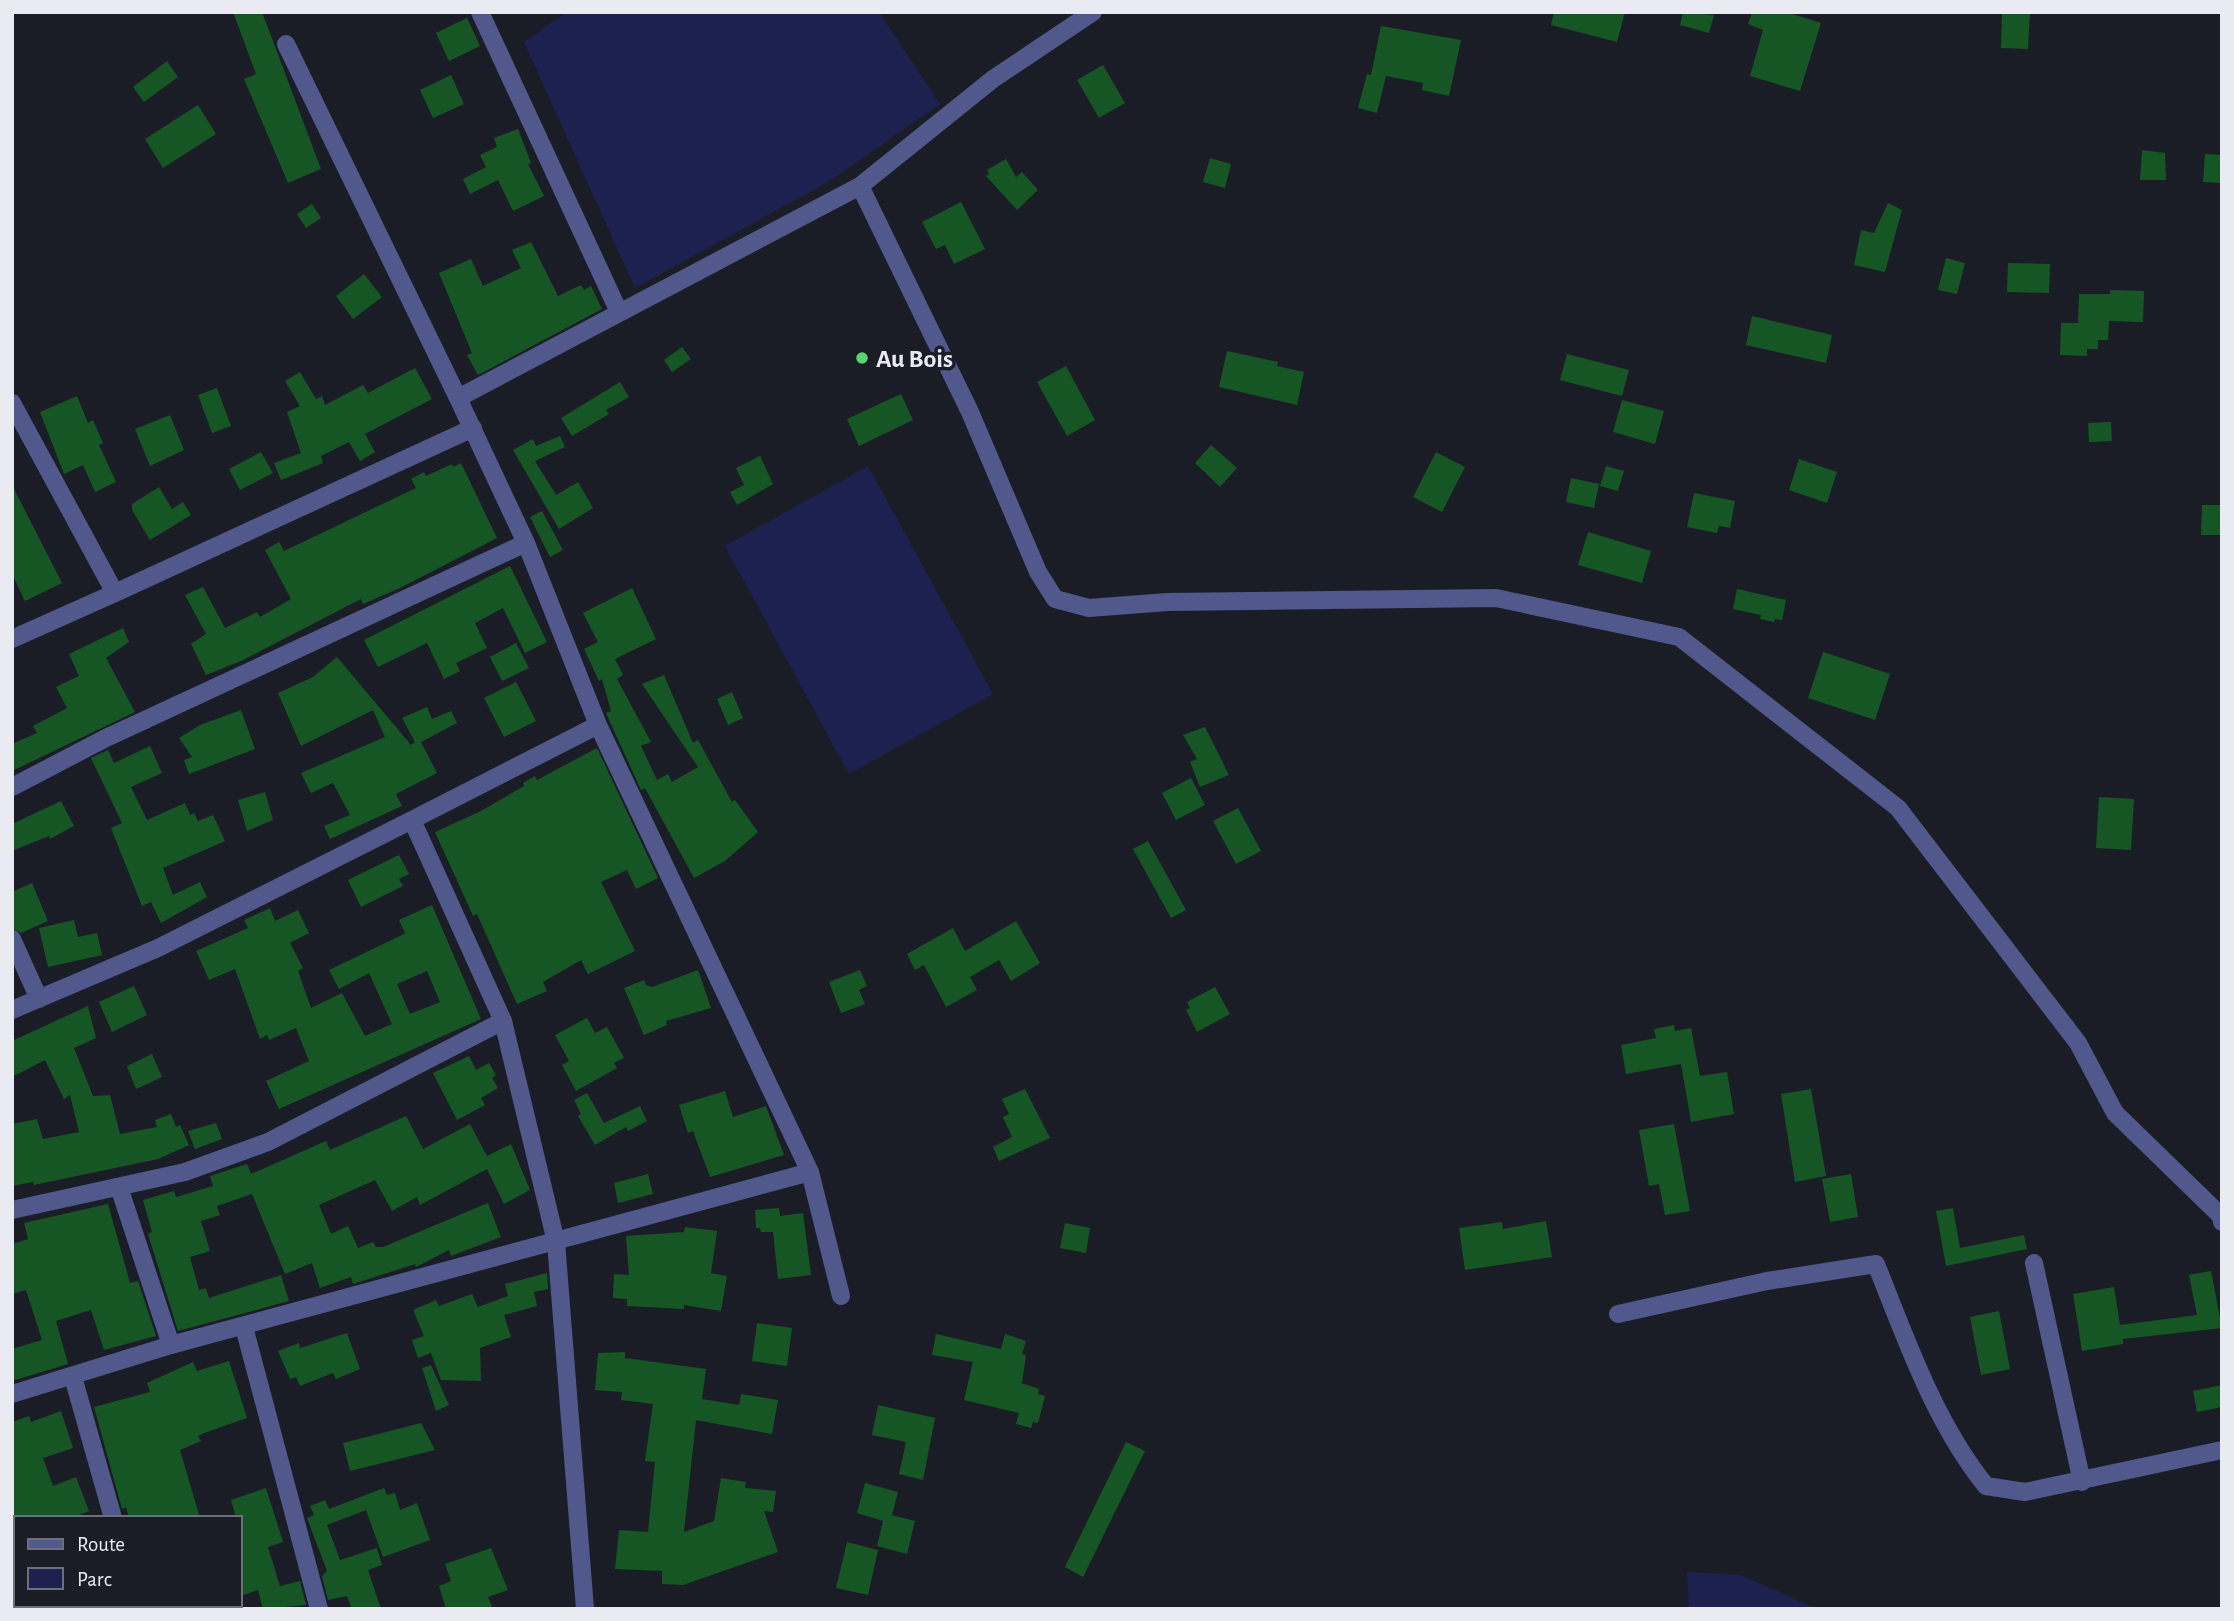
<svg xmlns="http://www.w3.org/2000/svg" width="2234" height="1621" viewBox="0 0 2234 1621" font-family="'Alegreya Sans',sans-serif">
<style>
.green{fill:#1d2150}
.building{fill:#165624;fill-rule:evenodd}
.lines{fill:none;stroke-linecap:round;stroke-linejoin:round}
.street{stroke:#50588c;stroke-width:18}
.poi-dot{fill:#58d570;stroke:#1b1d26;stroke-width:2.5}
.labels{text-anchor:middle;stroke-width:7;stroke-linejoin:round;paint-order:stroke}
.poi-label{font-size:26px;font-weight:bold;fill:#eaebf2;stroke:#1b1d26;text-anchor:start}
</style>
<rect width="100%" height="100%" fill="#1b1d26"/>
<path class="green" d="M 567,12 L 879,12 L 940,104 L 828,182 L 635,288 L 524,42 Z
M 868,466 L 993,694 L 849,774 L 725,546 Z
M 1687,1572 L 1740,1575 L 1818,1609 L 1689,1609 Z"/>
<path class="building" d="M 233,12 L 262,12 L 321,169 L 288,183 L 244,79 L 256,74 Z
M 1554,12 L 1625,12 L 1617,42 L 1551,25 Z
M 1683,12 L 1714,15 L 1709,33 L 1680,25 Z
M 1752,12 L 1786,12 L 1821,23 L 1800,91 L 1750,76 L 1763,30 L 1748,24 Z
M 2002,12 L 2030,12 L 2028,49 L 2001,48 Z
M 467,18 L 480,46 L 449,61 L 436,33 Z
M 1381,26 L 1461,40 L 1449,96 L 1422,90 L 1423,83 L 1386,76 L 1377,113 L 1358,108 L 1367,74 L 1371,75 Z
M 167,61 L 178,77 L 144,102 L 133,87 Z
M 1103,65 L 1125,103 L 1099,118 L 1077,80 Z
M 451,75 L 464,104 L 433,118 L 420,90 Z
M 198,105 L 216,134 L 163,168 L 145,139 Z
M 518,129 L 531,163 L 528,164 L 544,196 L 513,211 L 498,180 L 470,194 L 463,179 L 486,167 L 480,155 L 497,147 L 494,138 Z
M 2142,150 L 2165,153 L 2166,180 L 2140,180 Z
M 2205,154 L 2222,155 L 2222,183 L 2203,182 Z
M 1210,158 L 1231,164 L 1225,188 L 1203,182 Z
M 1006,159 L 1016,177 L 1022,172 L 1038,190 L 1017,210 L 986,176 L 989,174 L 987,170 Z
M 961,202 L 985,249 L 954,264 L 945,245 L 936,249 L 922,222 Z
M 1888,203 L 1902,210 L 1885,272 L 1854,265 L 1861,230 L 1874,233 Z
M 312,204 L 321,218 L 306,228 L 297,214 Z
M 531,242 L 558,296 L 581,285 L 584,290 L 591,286 L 602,309 L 478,375 L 467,355 L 472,353 L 439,273 L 471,259 L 483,286 L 521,268 L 512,250 Z
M 1946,258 L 1965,263 L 1957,294 L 1938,290 Z
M 2008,263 L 2050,264 L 2049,293 L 2007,292 Z
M 364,274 L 382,297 L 353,319 L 336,296 Z
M 2110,290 L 2144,291 L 2143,322 L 2109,321 L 2108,340 L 2098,340 L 2098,349 L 2087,349 L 2087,356 L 2060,355 L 2061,323 L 2078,323 L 2079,294 L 2110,294 Z
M 1752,316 L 1832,335 L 1826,363 L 1746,345 Z
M 682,347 L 691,359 L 672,372 L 664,360 Z
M 1227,351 L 1278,362 L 1277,366 L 1304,372 L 1297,405 L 1219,387 Z
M 1567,354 L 1629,370 L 1622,396 L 1560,380 Z
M 1066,366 L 1095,420 L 1067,436 L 1037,382 Z
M 415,368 L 432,399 L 365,434 L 375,452 L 360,461 L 349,442 L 321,456 L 323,463 L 281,480 L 274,463 L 301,453 L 287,412 L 300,406 L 285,381 L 300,372 L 316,399 L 322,396 L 325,405 L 363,385 L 368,393 Z
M 620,382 L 629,397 L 606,410 L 609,414 L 572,436 L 561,418 Z
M 217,388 L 231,426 L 212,433 L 198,395 Z
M 901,394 L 913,420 L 859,446 L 847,419 Z
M 77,396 L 88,423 L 93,420 L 103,443 L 99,445 L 116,482 L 95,492 L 83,465 L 64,474 L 40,412 Z
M 1622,400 L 1664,411 L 1655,444 L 1613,432 Z
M 170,415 L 184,450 L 150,466 L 135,429 Z
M 2111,422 L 2112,441 L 2089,442 L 2088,423 Z
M 560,436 L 565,447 L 535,461 L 556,495 L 578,482 L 593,508 L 559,529 L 513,450 L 533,439 L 536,446 Z
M 1211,445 L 1237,468 L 1220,487 L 1195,463 Z
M 261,452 L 273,473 L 240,490 L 229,469 Z
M 1436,452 L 1465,467 L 1442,512 L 1413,497 Z
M 760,456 L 773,484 L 737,505 L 730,492 L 744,485 L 736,468 Z
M 1799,459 L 1837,472 L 1827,503 L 1789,490 Z
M 461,463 L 497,538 L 400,588 L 363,604 L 361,599 L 241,661 L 206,675 L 191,644 L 206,634 L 185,595 L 203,587 L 225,628 L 257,612 L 260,617 L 291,599 L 265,550 L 279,542 L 284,551 L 416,488 L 411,479 L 424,472 L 426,476 L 452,464 L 453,467 Z
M 1606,466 L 1624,471 L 1618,491 L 1600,486 Z
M 1571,478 L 1599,484 L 1594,508 L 1566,502 Z
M 12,485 L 62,583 L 25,601 L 12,574 Z
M 159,487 L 172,509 L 183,502 L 191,515 L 150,540 L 132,510 L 132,504 Z
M 1694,493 L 1735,501 L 1730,528 L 1719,526 L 1717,533 L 1687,527 Z
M 2202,505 L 2222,505 L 2222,535 L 2201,535 Z
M 542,511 L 563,550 L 550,557 L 530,517 Z
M 1588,532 L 1651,551 L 1642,583 L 1578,565 Z
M 510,566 L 547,642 L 525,653 L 503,608 L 475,623 L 487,648 L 456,663 L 460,671 L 444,679 L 427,643 L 378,667 L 364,640 Z
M 632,588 L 656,639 L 615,659 L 623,675 L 617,679 L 651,742 L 641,746 L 657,780 L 668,774 L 672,782 L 698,767 L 642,684 L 664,675 L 693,743 L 698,740 L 732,802 L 735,800 L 758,832 L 725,861 L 694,878 L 645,788 L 641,790 L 606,713 L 611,711 L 602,679 L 599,681 L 584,649 L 598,642 L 583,613 Z
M 1737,589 L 1786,600 L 1782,620 L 1775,619 L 1774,622 L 1760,619 L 1761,615 L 1733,609 Z
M 123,628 L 129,642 L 106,658 L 135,712 L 12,771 L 12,744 L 37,733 L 33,726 L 67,708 L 56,687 L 79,676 L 69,654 Z
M 516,643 L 529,668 L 502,681 L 490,657 Z
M 1823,652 L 1890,674 L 1875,720 L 1808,698 Z
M 337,657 L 411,745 L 415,742 L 402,718 L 427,707 L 432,719 L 451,711 L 457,723 L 421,742 L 437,773 L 396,794 L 402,806 L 330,839 L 324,826 L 350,815 L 333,783 L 311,793 L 301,773 L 385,737 L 373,710 L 301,746 L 278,693 L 313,677 Z
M 516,682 L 536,721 L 504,737 L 484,698 Z
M 732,692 L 743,718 L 728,725 L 717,699 Z
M 241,710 L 255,749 L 189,774 L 184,760 L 192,757 L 179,738 L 200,725 Z
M 1205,727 L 1229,775 L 1200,787 L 1190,762 L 1197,759 L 1183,735 Z
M 150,746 L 162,773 L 131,787 L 147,820 L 185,803 L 190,815 L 194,813 L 198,821 L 213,815 L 225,841 L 163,868 L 173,895 L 200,882 L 207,897 L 161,923 L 151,902 L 142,906 L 111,828 L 122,823 L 91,758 L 108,750 L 114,763 Z
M 597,748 L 658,878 L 636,889 L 627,870 L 601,882 L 635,951 L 588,974 L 581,960 L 543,982 L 547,991 L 517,1004 L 477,914 L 473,916 L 435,832 L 481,811 L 524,786 L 523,783 L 535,776 L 537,780 Z
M 1191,778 L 1205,805 L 1176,820 L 1162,793 Z
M 265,792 L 273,820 L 247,831 L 238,800 Z
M 2099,797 L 2134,799 L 2131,850 L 2096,848 Z
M 61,801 L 74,826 L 50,839 L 49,836 L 12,851 L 12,824 Z
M 1238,808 L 1261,851 L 1236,864 L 1213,821 Z
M 1148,841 L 1186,910 L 1171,918 L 1133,849 Z
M 399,855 L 409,874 L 399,879 L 403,886 L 361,907 L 348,880 Z
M 32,883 L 48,921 L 21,933 L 12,928 L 12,892 Z
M 432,905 L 481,1019 L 279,1109 L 266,1081 L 309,1061 L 296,1028 L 269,1040 L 267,1035 L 260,1039 L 235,969 L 209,980 L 196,951 L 248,928 L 244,920 L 270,908 L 275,921 L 298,910 L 309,933 L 290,943 L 303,968 L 298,971 L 311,1008 L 342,993 L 365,1036 L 392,1024 L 369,973 L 339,989 L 329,970 L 402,935 L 405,933 L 399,920 ZM 427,971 L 440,1002 L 410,1014 L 397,984 Z
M 74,920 L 78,937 L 97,933 L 102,955 L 48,967 L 39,928 Z
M 1016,921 L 1040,963 L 1011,981 L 999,960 L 970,977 L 977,990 L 946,1007 L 924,965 L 915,970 L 907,954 L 953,928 L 965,951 Z
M 698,970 L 711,1008 L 666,1021 L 667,1025 L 644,1035 L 624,988 L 644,980 L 646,985 L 652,987 Z
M 860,970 L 867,986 L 859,990 L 865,1004 L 841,1013 L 829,982 Z
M 134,986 L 147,1015 L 112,1032 L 99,1002 Z
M 1215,987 L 1230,1014 L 1197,1032 L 1186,1010 L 1190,1008 L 1187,1002 Z
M 88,1006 L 96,1038 L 74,1048 L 93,1096 L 110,1095 L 120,1134 L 157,1127 L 155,1120 L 171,1114 L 176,1127 L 180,1125 L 189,1145 L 158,1159 L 34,1185 L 33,1182 L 12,1186 L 12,1124 L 37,1119 L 43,1139 L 79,1132 L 70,1095 L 64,1099 L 45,1060 L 12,1077 L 12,1041 Z
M 587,1018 L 595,1033 L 607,1027 L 624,1058 L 614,1063 L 617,1068 L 576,1091 L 562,1065 L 569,1061 L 555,1035 Z
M 1674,1025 L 1675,1031 L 1691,1028 L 1700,1076 L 1727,1072 L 1734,1114 L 1691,1122 L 1681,1064 L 1626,1074 L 1621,1045 L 1656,1038 L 1654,1029 Z
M 152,1054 L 162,1077 L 136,1089 L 127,1066 Z
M 469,1056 L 476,1070 L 489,1063 L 496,1075 L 492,1078 L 498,1088 L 481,1098 L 485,1105 L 457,1120 L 433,1073 Z
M 1025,1089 L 1050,1138 L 999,1161 L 993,1147 L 1012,1137 L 1003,1117 L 1009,1114 L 1002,1099 Z
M 1811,1089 L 1826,1176 L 1795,1182 L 1781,1094 Z
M 725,1091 L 733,1117 L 766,1106 L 784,1155 L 710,1177 L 693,1131 L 688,1133 L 679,1105 Z
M 587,1093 L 604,1123 L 640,1106 L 647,1121 L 628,1131 L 626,1127 L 595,1145 L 578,1116 L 581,1114 L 574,1100 Z
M 406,1116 L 423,1149 L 470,1124 L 487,1156 L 511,1144 L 530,1190 L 504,1204 L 487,1169 L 420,1205 L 417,1197 L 392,1211 L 375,1180 L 319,1205 L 331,1234 L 348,1226 L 358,1248 L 373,1242 L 376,1247 L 383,1247 L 488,1203 L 501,1237 L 451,1256 L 449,1250 L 416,1267 L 415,1264 L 353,1284 L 351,1277 L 320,1288 L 312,1263 L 285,1274 L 252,1194 L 217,1206 L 220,1215 L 201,1221 L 210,1251 L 190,1257 L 199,1290 L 206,1288 L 209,1298 L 281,1275 L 289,1301 L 178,1331 L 148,1234 L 152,1232 L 143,1200 L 174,1191 L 176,1197 L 213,1186 L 210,1176 L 247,1164 L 251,1174 L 326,1141 L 330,1150 Z
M 216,1123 L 222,1139 L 195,1149 L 188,1131 Z
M 1674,1124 L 1690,1211 L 1665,1215 L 1659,1184 L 1649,1186 L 1639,1130 Z
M 648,1174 L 653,1194 L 618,1203 L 614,1183 Z
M 1851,1174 L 1858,1217 L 1830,1222 L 1822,1179 Z
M 108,1204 L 130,1283 L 138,1281 L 156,1336 L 104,1350 L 91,1310 L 56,1321 L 68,1364 L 12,1381 L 12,1349 L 42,1340 L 26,1290 L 12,1294 L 12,1244 L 28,1239 L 24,1223 Z
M 779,1208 L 780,1216 L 803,1213 L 811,1275 L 778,1279 L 773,1232 L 761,1232 L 760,1228 L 756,1228 L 755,1210 Z
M 1953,1208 L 1960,1248 L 2024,1235 L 2027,1249 L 1946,1266 L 1936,1211 Z
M 1546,1221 L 1552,1257 L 1465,1270 L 1459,1228 L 1502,1222 L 1503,1229 Z
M 1065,1223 L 1090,1228 L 1086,1253 L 1060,1248 Z
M 685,1227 L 717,1231 L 711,1273 L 727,1276 L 721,1311 L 684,1305 L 684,1309 L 627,1306 L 627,1299 L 613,1298 L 614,1274 L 629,1275 L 626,1236 L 684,1232 Z
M 2211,1271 L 2222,1328 L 2123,1339 L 2123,1344 L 2082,1351 L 2073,1294 L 2114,1287 L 2120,1325 L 2197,1315 L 2189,1275 Z
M 547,1273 L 548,1289 L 534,1292 L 537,1306 L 504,1315 L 511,1337 L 480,1348 L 481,1381 L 441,1380 L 431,1353 L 418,1358 L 412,1340 L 424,1336 L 413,1310 L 436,1300 L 439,1306 L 472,1294 L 478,1307 L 508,1296 L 505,1284 Z
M 1999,1311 L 2010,1369 L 1981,1375 L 1970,1317 Z
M 757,1323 L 792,1328 L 787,1366 L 752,1361 Z
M 347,1333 L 360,1369 L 336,1379 L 333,1373 L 300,1386 L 296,1377 L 290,1379 L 278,1351 L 299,1343 L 300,1348 Z
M 936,1334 L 1001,1349 L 1005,1334 L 1026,1341 L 1022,1354 L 1026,1355 L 1022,1383 L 1039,1389 L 1038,1394 L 1045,1396 L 1038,1423 L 1033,1422 L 1031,1428 L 1016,1424 L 1019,1413 L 964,1400 L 973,1362 L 932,1355 Z
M 625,1352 L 625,1358 L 706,1369 L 702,1399 L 739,1405 L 741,1394 L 778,1400 L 772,1434 L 696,1420 L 684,1532 L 714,1521 L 721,1478 L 746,1482 L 745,1488 L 776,1491 L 773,1512 L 764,1511 L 778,1552 L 683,1585 L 662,1584 L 662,1571 L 615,1569 L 619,1530 L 648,1532 L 655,1462 L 645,1461 L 653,1404 L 621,1400 L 622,1392 L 595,1390 L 598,1353 Z
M 229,1361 L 247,1418 L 204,1433 L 198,1436 L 201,1441 L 180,1450 L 200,1518 L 129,1518 L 126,1507 L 122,1509 L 94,1407 L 150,1392 L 147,1383 L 193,1362 L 197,1371 Z
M 431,1365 L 449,1405 L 436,1411 L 422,1368 Z
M 2222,1385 L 2222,1407 L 2197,1412 L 2193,1391 Z
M 878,1405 L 935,1418 L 923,1480 L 899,1474 L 906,1442 L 872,1435 Z
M 61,1411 L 73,1448 L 43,1458 L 53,1486 L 76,1477 L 89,1511 L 72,1518 L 12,1518 L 12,1422 L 29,1416 L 31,1422 Z
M 421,1423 L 435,1450 L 350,1471 L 343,1443 Z
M 1126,1442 L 1145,1451 L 1083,1577 L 1065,1567 Z
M 865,1483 L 898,1492 L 892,1515 L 915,1521 L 907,1554 L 877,1546 L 883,1521 L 857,1513 Z
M 266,1488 L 283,1542 L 268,1547 L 280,1586 L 300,1581 L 306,1605 L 263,1609 L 258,1590 L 240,1596 L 240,1518 L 236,1518 L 231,1500 Z
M 384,1488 L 387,1495 L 395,1493 L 400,1510 L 417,1503 L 430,1540 L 383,1557 L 366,1510 L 327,1525 L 340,1560 L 377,1548 L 382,1565 L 368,1570 L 381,1609 L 352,1609 L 347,1596 L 328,1600 L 322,1576 L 327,1571 L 307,1518 L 314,1515 L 310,1506 L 325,1500 L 329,1509 Z
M 847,1542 L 878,1550 L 868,1595 L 836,1588 Z
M 491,1548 L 508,1590 L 488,1597 L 493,1609 L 446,1609 L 439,1586 L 451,1581 L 445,1564 Z"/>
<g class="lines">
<path class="street" d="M 480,12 L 619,312
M 286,44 L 458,398
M 860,186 L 970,412 L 1038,572 L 1055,599 L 1089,608 L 1167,602 L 1496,598 L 1679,637 L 1898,808 L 2078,1043 L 2115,1113 L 2221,1216 L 2222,1222
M 12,403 L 115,593 L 12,639
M 115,593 L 473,428
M 598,725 L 810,1172 L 841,1296
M 12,787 L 106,738 L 526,543
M 12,939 L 39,999
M 12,1010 L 158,948 L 412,820
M 503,1021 L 556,1242 L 585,1609
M 12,1210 L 185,1172 L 268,1142 L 503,1021 L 412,820 L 598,725 L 526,543 L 458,398 L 860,186 L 993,79 L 1093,12
M 2034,1263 L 2082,1482
M 1618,1314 L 1767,1281 L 1876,1264 C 1906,1339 1935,1423 1986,1486 L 2025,1492 L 2222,1450
M 244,1327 L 319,1609
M 171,1345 L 810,1172
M 73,1377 L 113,1518
M 12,1394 L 171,1345 L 119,1187
M 138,1605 L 139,1609"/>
</g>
<circle class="poi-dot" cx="862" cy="358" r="7"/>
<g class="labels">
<g class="poi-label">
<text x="876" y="367">Au Bois</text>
</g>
</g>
<rect width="2234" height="1621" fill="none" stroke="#eaebf2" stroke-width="28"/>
<rect x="14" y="1516" width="228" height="91" fill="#1b1d26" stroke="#6e6f78" stroke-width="2"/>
<rect x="28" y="1539" width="35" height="10" fill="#50588c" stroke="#6e6f78" stroke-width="2"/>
<text x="77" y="1551" font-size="21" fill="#eaebf2">Route</text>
<rect x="28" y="1568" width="35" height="21" fill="#1d2150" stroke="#6e6f78" stroke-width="2"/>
<text x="77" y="1586" font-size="21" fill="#eaebf2">Parc</text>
</svg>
